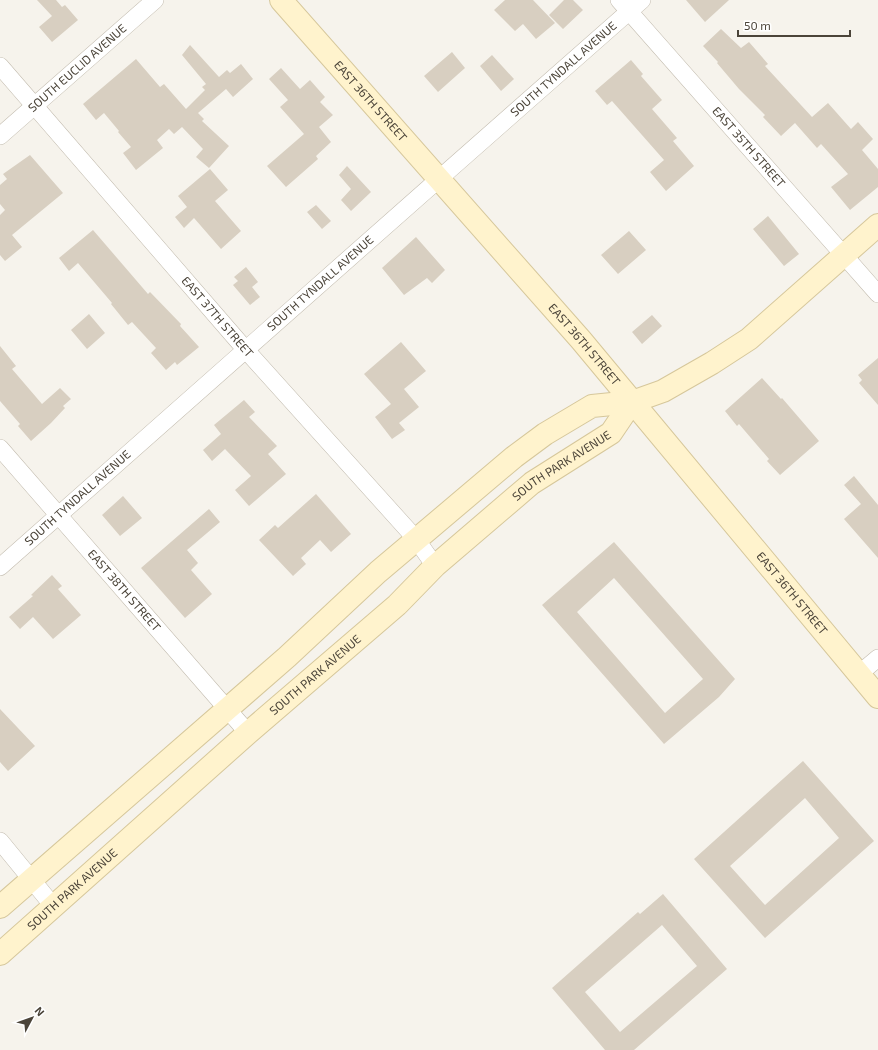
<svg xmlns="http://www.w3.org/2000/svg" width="878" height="1050" viewBox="0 0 878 1050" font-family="'Exo 2',sans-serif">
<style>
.building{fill:#d8cfc1;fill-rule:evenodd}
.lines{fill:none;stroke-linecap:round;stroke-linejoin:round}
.minor-casing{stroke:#c2bbae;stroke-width:18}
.secondary-casing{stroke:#d6c79b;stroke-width:24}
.minor{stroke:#fff;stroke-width:17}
.secondary{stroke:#fff3cd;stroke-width:22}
.labels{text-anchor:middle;stroke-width:3.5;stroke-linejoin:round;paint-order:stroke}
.street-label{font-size:12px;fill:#4b4439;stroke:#fff}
</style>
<rect width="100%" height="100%" fill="#f6f3ec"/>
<path class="building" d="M 37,0 L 56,0 L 62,7 L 65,5 L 78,20 L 52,42 L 39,27 L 52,16 Z
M 505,0 L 533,0 L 555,23 L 536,39 L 523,24 L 515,31 L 494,10 Z
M 564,0 L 573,0 L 583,10 L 563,29 L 549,15 Z
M 686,0 L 729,0 L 705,22 Z
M 721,29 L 741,48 L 749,42 L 768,64 L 765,66 L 812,117 L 828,103 L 851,129 L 858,122 L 873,139 L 862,150 L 878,169 L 878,187 L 850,210 L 831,187 L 848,174 L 821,144 L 817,148 L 795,123 L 781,136 L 763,117 L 765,115 L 739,89 L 717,63 L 718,62 L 703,46 Z
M 190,45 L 219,77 L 227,70 L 230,73 L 241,64 L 253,79 L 233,97 L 226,89 L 198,113 L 204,119 L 202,121 L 229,146 L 209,168 L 196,157 L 203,149 L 182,127 L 174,134 L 169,129 L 157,140 L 163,148 L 136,170 L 123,153 L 131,147 L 118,132 L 119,131 L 104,113 L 96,120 L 83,104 L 136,59 L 160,87 L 164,84 L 186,109 L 205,90 L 202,87 L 206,84 L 182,55 Z
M 452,52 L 465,68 L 438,92 L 424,76 Z
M 492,55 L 514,79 L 501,91 L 480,66 Z
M 631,60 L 643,74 L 641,76 L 662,100 L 652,109 L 677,138 L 673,141 L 694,166 L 666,191 L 650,172 L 664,160 L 612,101 L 607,105 L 595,91 Z
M 281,68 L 300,89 L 310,80 L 325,97 L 320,102 L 333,115 L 319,127 L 331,142 L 316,156 L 318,159 L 286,187 L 267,166 L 304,134 L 280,107 L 288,100 L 269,79 Z
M 30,155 L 63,193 L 12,235 L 22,247 L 5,261 L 0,255 L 0,215 L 5,210 L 0,204 L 0,185 L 7,179 L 3,174 Z
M 347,166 L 371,192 L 351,211 L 341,200 L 351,189 L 339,175 Z
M 210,169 L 228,190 L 215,201 L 241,231 L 221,249 L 194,218 L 184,228 L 175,217 L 187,207 L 178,196 Z
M 316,205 L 331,221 L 322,229 L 307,212 Z
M 768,216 L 799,254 L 784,266 L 753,229 Z
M 93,230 L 148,294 L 150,292 L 181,324 L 180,326 L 199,347 L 177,365 L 175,362 L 166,370 L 151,353 L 156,348 L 132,322 L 128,325 L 111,304 L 112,303 L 78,263 L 69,271 L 59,258 Z
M 629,231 L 646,250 L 618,274 L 601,255 Z
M 416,237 L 445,270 L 432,283 L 427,278 L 404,295 L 382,268 Z
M 246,267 L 258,282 L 252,287 L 260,297 L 250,305 L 233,285 L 238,281 L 234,277 Z
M 89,314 L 105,333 L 87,349 L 71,330 Z
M 652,315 L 662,326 L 642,344 L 632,332 Z
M 401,342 L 426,371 L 404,389 L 419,407 L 399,423 L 405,430 L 392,439 L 375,417 L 391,404 L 364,374 Z
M 0,346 L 16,366 L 12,369 L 42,404 L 60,388 L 71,399 L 63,406 L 65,408 L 51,423 L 31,441 L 18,426 L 20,424 L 0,401 Z
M 878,358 L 878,405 L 859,383 L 862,380 L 858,375 Z
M 762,378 L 781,399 L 782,398 L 819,441 L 780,475 L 767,461 L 769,459 L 739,424 L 737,426 L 725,411 Z
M 244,400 L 255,412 L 249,417 L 277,446 L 268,454 L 286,474 L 249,506 L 235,490 L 251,476 L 225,449 L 212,461 L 203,450 L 221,434 L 214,425 Z
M 854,476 L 878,505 L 878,558 L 844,519 L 861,504 L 844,485 Z
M 316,494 L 351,534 L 331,552 L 320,540 L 301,558 L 306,564 L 293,576 L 259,540 L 275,525 L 278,528 Z
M 123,496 L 142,518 L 120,536 L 102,515 Z
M 209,509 L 220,522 L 187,550 L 198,563 L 191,570 L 212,594 L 185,618 L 141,568 Z
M 614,542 L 735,679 L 719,697 L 664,744 L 542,605 ZM 614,578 L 703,679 L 665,713 L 577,612 Z
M 52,575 L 62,586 L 58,589 L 81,615 L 53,639 L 33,617 L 20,629 L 9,617 L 33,596 L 31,595 Z
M 0,709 L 35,746 L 8,771 L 0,762 Z
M 803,761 L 874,841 L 765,938 L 694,859 ZM 805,798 L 839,838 L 765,905 L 730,866 Z
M 663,894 L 727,969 L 634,1050 L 605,1050 L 552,988 L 638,912 L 640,914 ZM 662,925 L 697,966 L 620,1032 L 585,992 Z"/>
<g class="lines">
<defs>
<g id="minor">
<path id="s1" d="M 619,0 L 878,294"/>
<path id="s2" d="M 0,66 L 245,349 L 416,539 L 435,566"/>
<path id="s3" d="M 0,136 L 155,0"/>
<path id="s4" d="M 0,448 L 248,733"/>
<path id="s5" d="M 0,567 C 213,377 428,189 642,0"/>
<path d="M 859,674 L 878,658"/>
<path d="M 0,841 L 54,907"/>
</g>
<g id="secondary">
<path id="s6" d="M 281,0 L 581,340 L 878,697"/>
<path d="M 0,907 L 287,657 L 378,572 L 514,457 L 545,434 L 592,406 L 632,402 L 663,391 L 712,363 L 749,339 L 878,225"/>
<path id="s7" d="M 0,954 L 248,733 L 397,605 L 435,566 L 532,483 L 611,433 L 632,402"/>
</g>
</defs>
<use href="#minor" class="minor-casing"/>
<use href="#secondary" class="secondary-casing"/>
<use href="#minor" class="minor"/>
<use href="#secondary" class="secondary"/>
</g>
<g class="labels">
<g class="street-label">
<text dy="4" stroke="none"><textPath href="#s3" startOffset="103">SOUTH EUCLID AVENUE</textPath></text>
<text dy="4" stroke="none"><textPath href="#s5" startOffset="752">SOUTH TYNDALL AVENUE</textPath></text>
<text dy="4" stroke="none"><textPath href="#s6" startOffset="135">EAST 36TH STREET</textPath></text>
<text dy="4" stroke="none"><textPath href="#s1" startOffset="196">EAST 35TH STREET</textPath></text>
<text dy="4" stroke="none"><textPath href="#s5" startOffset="428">SOUTH TYNDALL AVENUE</textPath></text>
<text dy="4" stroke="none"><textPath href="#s2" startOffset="332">EAST 37TH STREET</textPath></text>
<text dy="4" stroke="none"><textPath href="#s6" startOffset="459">EAST 36TH STREET</textPath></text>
<text dy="4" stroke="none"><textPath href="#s7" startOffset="745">SOUTH PARK AVENUE</textPath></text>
<text dy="4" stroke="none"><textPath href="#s5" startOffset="104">SOUTH TYNDALL AVENUE</textPath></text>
<text dy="4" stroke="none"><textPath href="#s4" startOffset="189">EAST 38TH STREET</textPath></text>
<text dy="4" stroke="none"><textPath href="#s6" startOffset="783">EAST 36TH STREET</textPath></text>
<text dy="4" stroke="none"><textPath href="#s7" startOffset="421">SOUTH PARK AVENUE</textPath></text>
<text dy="4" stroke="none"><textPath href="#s7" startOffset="97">SOUTH PARK AVENUE</textPath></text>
</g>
</g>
<g transform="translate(32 1018) rotate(49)" stroke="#ffffff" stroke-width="3" paint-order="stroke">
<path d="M0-3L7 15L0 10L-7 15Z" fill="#4b4439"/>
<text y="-6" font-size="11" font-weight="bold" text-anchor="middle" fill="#4b4439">N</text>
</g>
<path d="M738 30v6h112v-6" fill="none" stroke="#4b4439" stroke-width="2"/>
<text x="744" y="30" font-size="12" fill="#4b4439" stroke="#ffffff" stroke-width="3" paint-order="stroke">50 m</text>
</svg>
